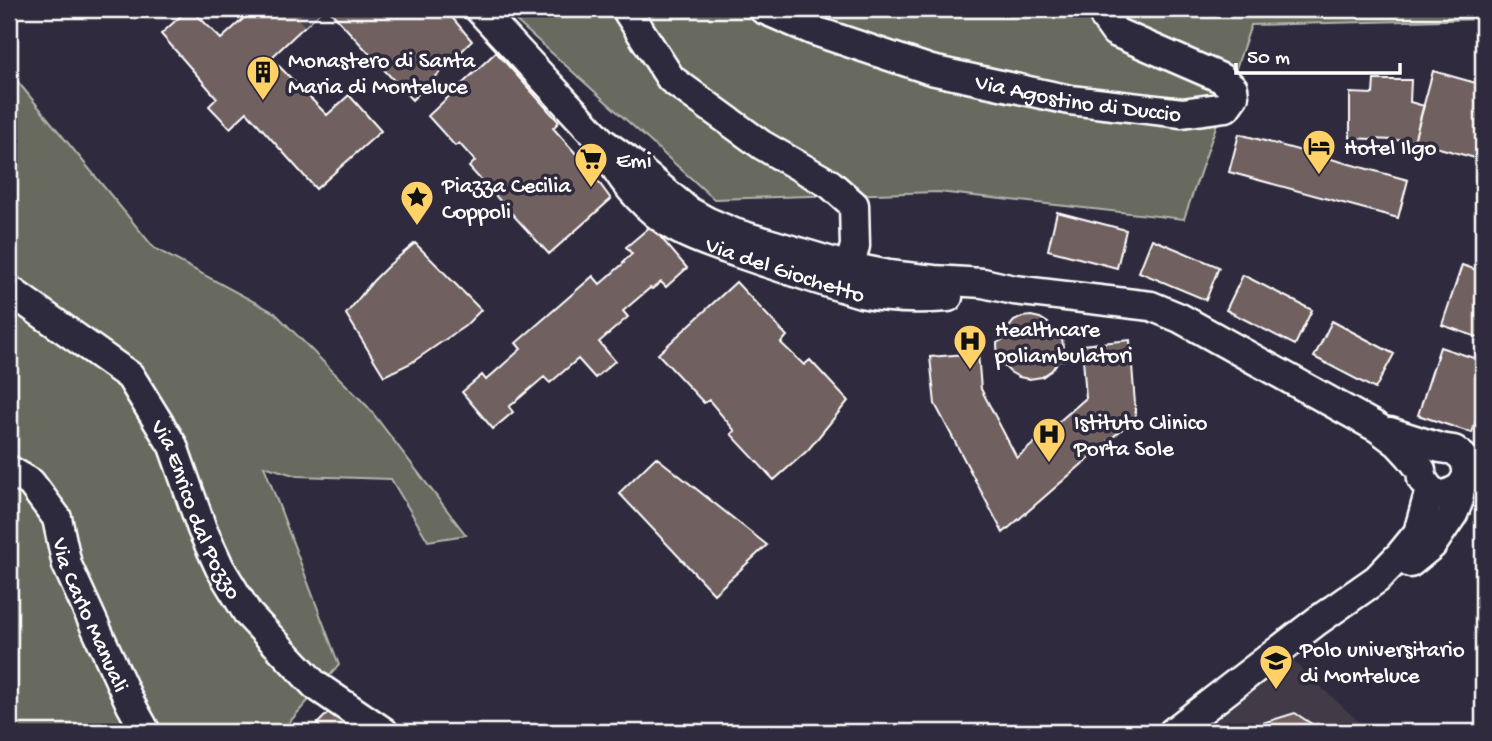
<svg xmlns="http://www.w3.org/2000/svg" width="1492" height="741" viewBox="0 0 1492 741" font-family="'Gochi Hand',sans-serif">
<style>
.built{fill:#423a47}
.green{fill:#676b5e;stroke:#b3b5ae;stroke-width:2}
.building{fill:#70615e;stroke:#fff;stroke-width:2}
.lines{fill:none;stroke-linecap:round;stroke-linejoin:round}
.minor-tunnel{stroke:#443f50;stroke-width:28;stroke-dasharray:28 14;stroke-linecap:butt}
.minor-casing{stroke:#fff;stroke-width:33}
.minor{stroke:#2f2a3d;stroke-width:28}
.labels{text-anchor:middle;stroke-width:7;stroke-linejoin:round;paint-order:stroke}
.poi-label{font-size:23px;fill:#fff;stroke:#2f2a3d;text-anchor:start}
.street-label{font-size:23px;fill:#fff;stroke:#2f2a3d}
</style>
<rect width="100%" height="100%" fill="#2f2a3d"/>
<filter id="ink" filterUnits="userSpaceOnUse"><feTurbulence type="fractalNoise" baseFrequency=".0143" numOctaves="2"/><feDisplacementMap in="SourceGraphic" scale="14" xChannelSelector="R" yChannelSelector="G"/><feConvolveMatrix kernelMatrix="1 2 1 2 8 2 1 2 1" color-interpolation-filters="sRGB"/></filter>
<g filter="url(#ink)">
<path class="built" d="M 1281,650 L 1370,732 L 1172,732 Z"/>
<path class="green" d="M 503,9 L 1483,9 L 1483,19 L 1251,25 L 1184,219 L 938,192 L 714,199 Z
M 9,71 L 154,248 L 275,313 L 368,407 L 466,535 L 428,541 L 391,479 L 297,476 L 264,466 L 339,665 L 281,732 L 9,732 Z"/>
<path class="building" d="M 254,9 L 323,9 L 271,58 L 327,115 L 349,95 L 381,131 L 316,189 L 247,112 L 230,128 L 209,106 L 217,98 L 161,34 L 186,11 L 195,13 L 221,39 Z
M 328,9 L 445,9 L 472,41 L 412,100 Z
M 496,52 L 559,122 L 553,128 L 586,165 L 611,199 L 549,254 L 469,167 L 475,161 L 459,143 L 455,146 L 428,116 Z
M 1433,71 L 1483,85 L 1483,135 L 1482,135 L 1475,158 L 1414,141 Z
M 1374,80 L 1411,80 L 1410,102 L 1424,106 L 1414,141 L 1350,138 L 1350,93 L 1373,94 Z
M 1239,134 L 1408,180 L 1398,218 L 1229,172 Z
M 1057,212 L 1126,230 L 1117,268 L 1048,250 Z
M 651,226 L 687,268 L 666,287 L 661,282 L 652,289 L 650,288 L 623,311 L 628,317 L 599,342 L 615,361 L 595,378 L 578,359 L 550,383 L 544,377 L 509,407 L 513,412 L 493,429 L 462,392 L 482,375 L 486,380 L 521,349 L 516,343 L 593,276 L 600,284 L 624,263 L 623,262 L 632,254 L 626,247 Z
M 1152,239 L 1219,267 L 1206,300 L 1139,272 Z
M 415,243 L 481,310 L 465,326 L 411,363 L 384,376 L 346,314 L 373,281 L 389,265 Z
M 1462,265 L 1483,272 L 1483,339 L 1442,325 Z
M 1243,275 L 1312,310 L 1295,345 L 1226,310 Z
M 736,282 L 787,336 L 781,343 L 804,365 L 810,360 L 848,401 L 808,450 L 774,480 L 731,434 L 735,431 L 709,400 L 704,403 L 658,354 Z
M 1031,316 L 1040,318 L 1048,323 L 1055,334 L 1060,334 L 1062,336 L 1064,360 L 1059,360 L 1052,370 L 1042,377 L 1029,379 L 1019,377 L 1010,372 L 1003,365 L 998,365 L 997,343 L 1002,340 L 1003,334 L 1014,321 L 1022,317 Z
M 1332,321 L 1394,354 L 1375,389 L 1314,357 Z
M 1130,340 L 1136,417 L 1003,533 L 935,404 L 930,357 L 978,353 L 981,389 L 1017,458 L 1086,398 L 1082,345 Z
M 1440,347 L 1483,361 L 1483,398 L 1472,433 L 1418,415 Z
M 656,457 L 767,545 L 714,594 L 619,493 Z
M 334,707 L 359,732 L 324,732 L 317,724 Z
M 1295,713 L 1324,732 L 1234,732 Z"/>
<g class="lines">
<path class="minor-tunnel" d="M 308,9 L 315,17"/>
<defs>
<g id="minor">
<path d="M 479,9 L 602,142 L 627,160 L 688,211 L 708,222 L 734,233 L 849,267 L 889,275 L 934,280 L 983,283 L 1014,290 L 1151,306 L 1180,318 L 1378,428 L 1398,443 L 1410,456 L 1421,470 L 1422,479 L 1430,490 L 1440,495 L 1446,495 L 1460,488"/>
<path d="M 626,9 L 671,79 L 762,145 L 830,184 L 854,205 L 855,246 L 849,267"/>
<path id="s1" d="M 763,9 L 812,30 L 931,70 L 1070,100 L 1182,113 L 1226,107 L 1234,96 L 1233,88 L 1221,78 L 1115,32 L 1105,18 L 1104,9"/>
<path id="s2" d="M 611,160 C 626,186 648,210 673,226 C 690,237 719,246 738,253 C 779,267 820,281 861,293 C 890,299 920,299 948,297"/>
<path id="s3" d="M 9,290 L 130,376 L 173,446 L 202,529 L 220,568 L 248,614 L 315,685 L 384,732"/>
<path d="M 1390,432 L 1440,448 L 1454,450 L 1464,458 L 1467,468 L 1467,477 L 1460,488 L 1458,502 L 1453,514 L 1432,545 L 1410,563"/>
<path id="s4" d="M 9,470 L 31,483 L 57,518 L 67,565 L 131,705 L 146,732"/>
<path d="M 1173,732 L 1317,621 L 1377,579 L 1400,555 L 1418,533 L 1430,490"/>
</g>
</defs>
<use href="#minor" class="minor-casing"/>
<use href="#minor" class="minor"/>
</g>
</g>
<defs>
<symbol id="building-pin" viewBox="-11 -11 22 30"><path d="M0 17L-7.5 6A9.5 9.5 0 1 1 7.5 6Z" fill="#ffd166" stroke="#2f2a3d"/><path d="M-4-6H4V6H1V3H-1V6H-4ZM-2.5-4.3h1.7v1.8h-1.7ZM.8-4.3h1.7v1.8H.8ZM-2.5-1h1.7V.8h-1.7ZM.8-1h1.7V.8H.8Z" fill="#111"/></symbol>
<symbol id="hotel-pin" viewBox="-11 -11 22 30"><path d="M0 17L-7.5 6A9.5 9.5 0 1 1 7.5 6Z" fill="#ffd166" stroke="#2f2a3d"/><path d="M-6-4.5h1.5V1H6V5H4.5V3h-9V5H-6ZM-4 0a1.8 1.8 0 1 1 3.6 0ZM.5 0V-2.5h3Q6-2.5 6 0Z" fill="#111"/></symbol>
<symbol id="supermarket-pin" viewBox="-11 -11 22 30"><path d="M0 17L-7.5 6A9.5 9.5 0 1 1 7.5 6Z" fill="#ffd166" stroke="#2f2a3d"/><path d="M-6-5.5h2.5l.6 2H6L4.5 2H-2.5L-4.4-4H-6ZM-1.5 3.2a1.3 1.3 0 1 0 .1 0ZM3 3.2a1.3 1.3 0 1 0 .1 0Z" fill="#111"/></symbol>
<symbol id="sight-pin" viewBox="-11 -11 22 30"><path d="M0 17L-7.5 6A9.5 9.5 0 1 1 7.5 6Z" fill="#ffd166" stroke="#2f2a3d"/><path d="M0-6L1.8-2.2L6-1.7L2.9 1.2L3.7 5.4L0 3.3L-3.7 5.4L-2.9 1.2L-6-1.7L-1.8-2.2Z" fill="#111"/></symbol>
<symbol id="hospital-pin" viewBox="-11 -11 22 30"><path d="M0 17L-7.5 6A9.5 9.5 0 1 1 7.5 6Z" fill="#ffd166" stroke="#2f2a3d"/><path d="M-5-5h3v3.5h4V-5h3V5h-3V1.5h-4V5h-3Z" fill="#111"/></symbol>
<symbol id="university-pin" viewBox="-11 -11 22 30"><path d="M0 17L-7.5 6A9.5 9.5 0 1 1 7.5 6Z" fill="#ffd166" stroke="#2f2a3d"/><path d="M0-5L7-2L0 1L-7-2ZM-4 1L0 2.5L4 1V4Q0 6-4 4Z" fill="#111"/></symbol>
</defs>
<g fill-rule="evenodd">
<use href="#building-pin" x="244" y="53" width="38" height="52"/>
<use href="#hotel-pin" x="1300" y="127" width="38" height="52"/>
<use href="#supermarket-pin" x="572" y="140" width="38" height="52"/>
<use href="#sight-pin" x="398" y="178" width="38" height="52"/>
<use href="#hospital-pin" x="951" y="322" width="38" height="52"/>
<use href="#hospital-pin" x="1030" y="415" width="38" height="52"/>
<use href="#university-pin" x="1257" y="642" width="38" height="52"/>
</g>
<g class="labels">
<g class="poi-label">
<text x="288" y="67">Monastero di Santa<tspan x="288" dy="26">Maria di Monteluce</tspan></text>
<text x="1344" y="154">Hotel Ilgo</text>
<text x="616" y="167">Emi</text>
<text x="442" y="192">Piazza Cecilia<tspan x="442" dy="26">Coppoli</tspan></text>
<text x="995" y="336">Healthcare<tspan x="995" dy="26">poliambulatori</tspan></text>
<text x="1074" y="429">Istituto Clinico<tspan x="1074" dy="26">Porta Sole</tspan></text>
<text x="1300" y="656">Polo universitario<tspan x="1300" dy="26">di Monteluce</tspan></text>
</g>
<g class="street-label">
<text dy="8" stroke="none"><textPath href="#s1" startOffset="329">Via Agostino di Duccio</textPath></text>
<text dy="8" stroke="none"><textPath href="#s2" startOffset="212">Via del Giochetto</textPath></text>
<text dy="8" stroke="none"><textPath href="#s3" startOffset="298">Via Enrico dal Pozzo</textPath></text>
<text dy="8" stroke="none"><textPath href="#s4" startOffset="172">Via Carlo Manuali</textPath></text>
</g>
</g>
<rect width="1492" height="741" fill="none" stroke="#2f2a3d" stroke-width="35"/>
<rect x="18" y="18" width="1457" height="706" fill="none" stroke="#fff" stroke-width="2.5" filter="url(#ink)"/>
<path d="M1236 63v10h164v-10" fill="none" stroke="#ffffff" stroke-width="3.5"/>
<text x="1247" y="63" font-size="21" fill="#ffffff" stroke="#2f2a3d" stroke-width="5" paint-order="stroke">50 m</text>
</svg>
